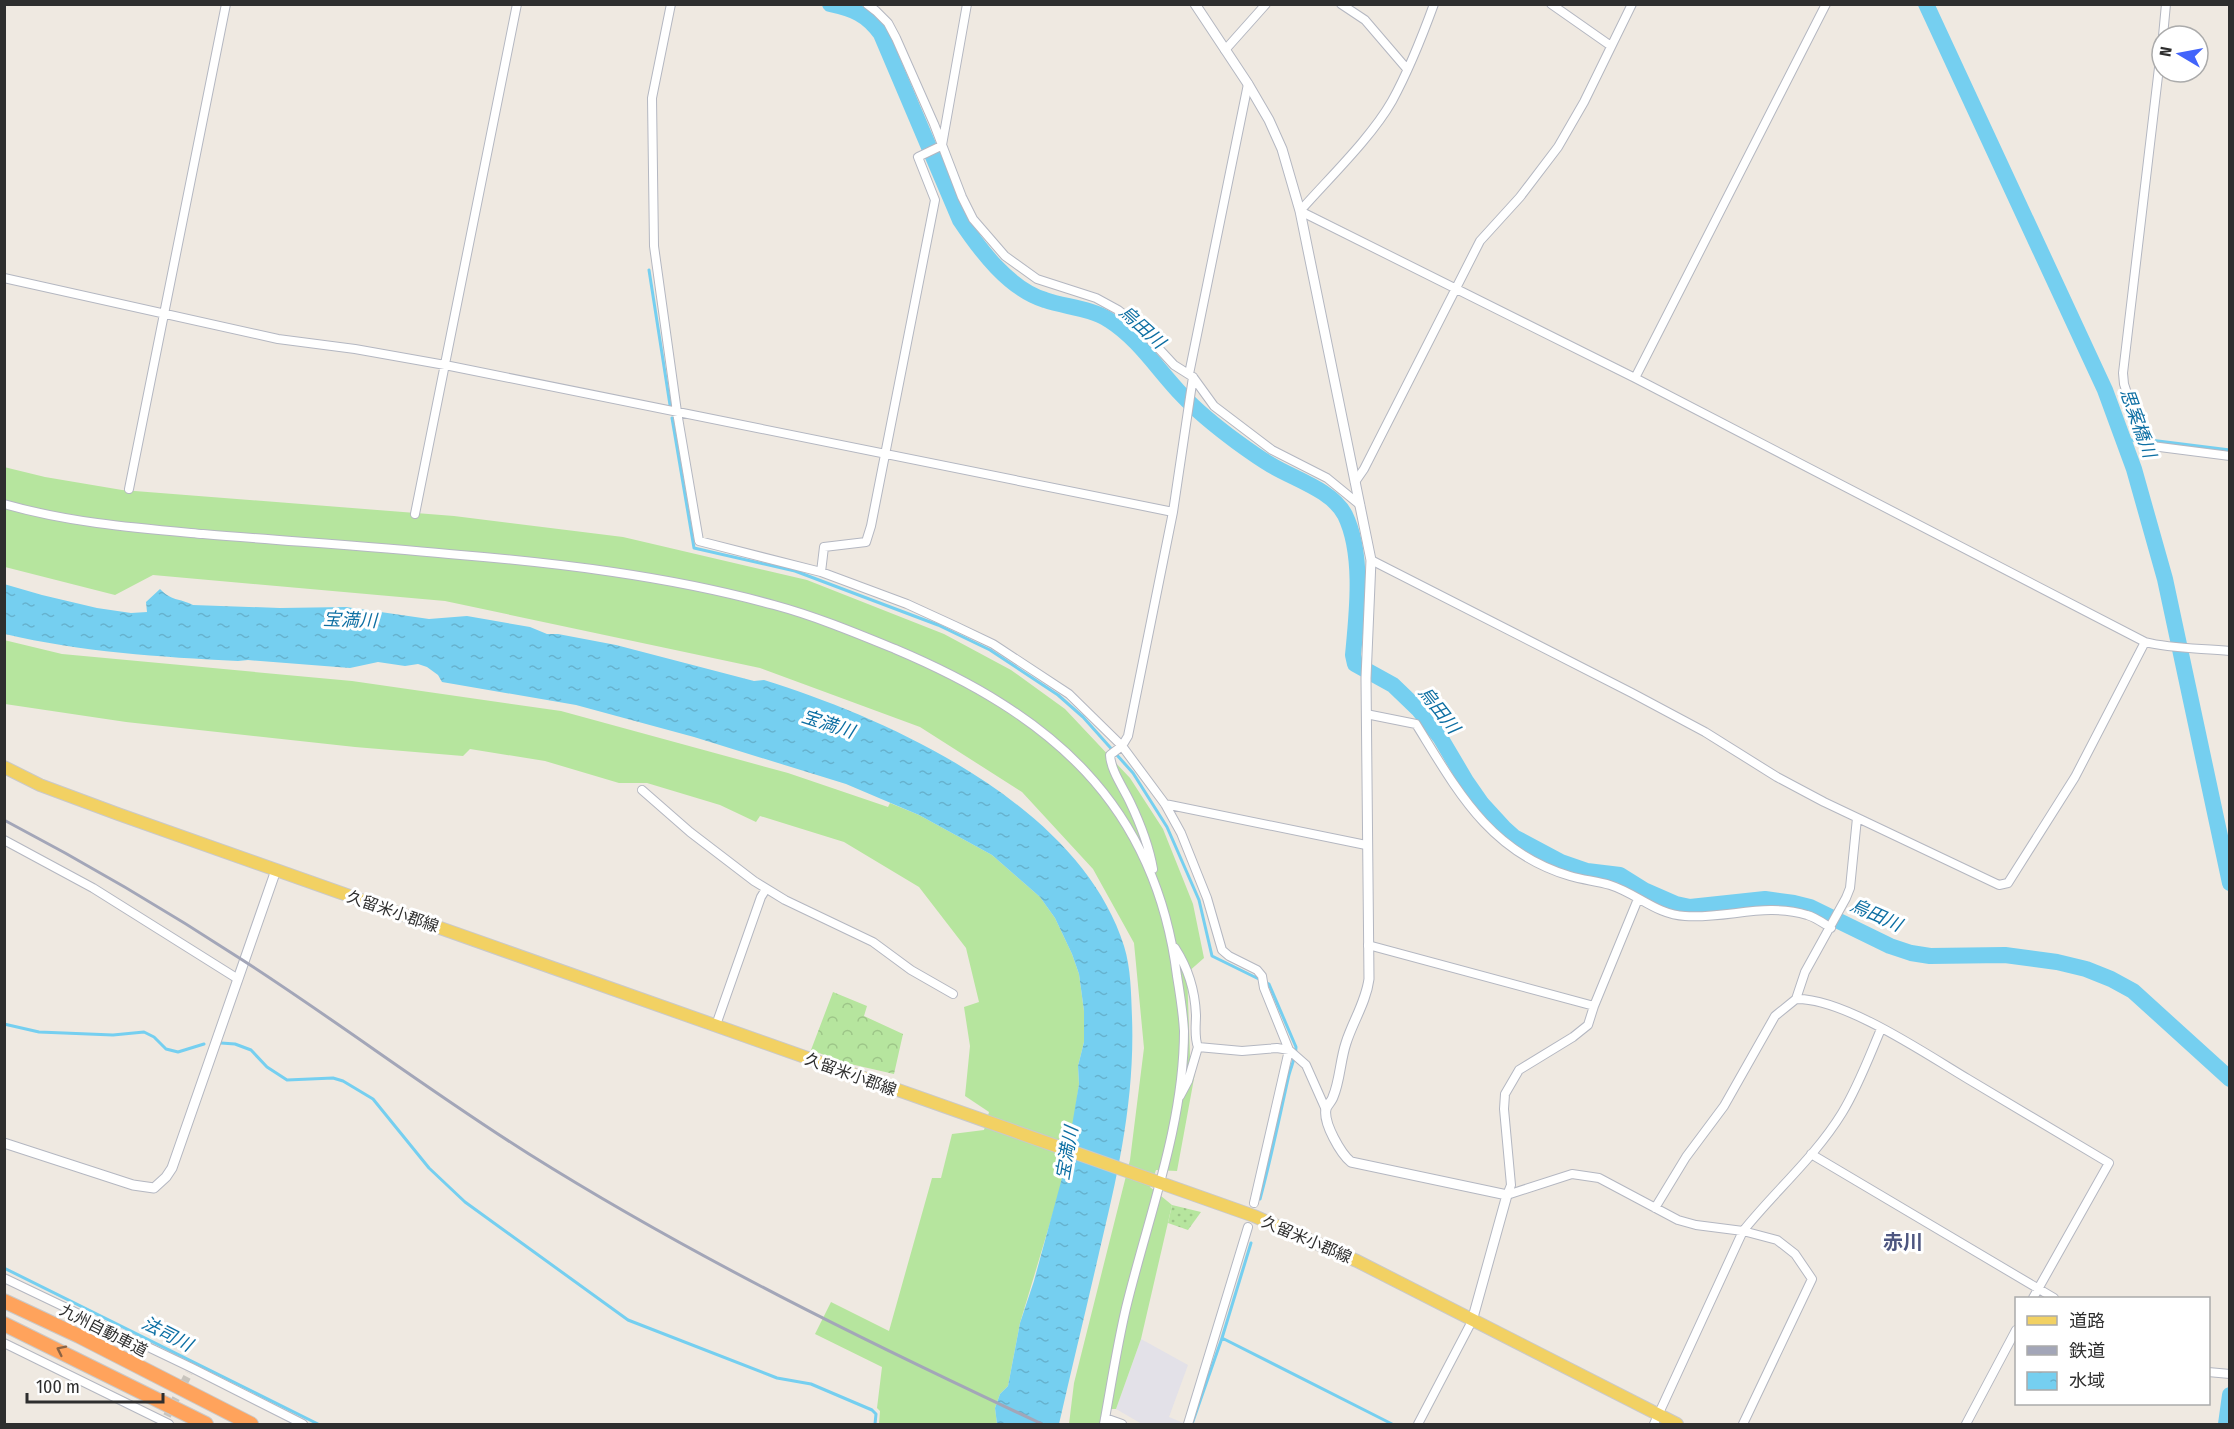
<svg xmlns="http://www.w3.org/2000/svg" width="2234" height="1429" viewBox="0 0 2234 1429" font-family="'Fira Sans Condensed','Noto Sans JP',sans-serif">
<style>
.industrial{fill:#e3e1e8}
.grass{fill:#b6e59e}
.park{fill:url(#park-crowns)}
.garden{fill:url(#garden-dots)}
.water{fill:url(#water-ripples)}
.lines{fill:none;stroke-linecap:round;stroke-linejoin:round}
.stream{stroke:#75cff0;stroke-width:3}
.river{stroke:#75cff0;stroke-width:16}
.minor-tunnel{stroke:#c8c4bd;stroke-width:8;stroke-dasharray:8 4;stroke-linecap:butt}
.minor-casing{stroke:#b4b7c1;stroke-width:10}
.tertiary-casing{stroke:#b4b7c1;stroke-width:11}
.primary-casing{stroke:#c9c9c9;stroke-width:14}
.motorway-casing{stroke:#c9c9c9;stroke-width:16}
.minor{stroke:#fff;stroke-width:8}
.tertiary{stroke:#fff;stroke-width:9}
.primary{stroke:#f2d163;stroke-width:12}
.motorway{stroke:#ffa35c;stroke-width:14}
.rail{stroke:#a3a6b8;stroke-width:3}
.oneway{stroke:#8c6343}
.labels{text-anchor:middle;stroke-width:6;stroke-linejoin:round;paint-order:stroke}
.street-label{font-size:16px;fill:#2e2e2e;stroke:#fff}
.water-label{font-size:18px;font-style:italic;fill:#0d6fa3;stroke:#fff}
.quarter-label{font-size:20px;font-weight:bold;fill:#4d5680;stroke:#fff}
</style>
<defs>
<pattern id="park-crowns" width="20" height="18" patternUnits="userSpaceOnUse" patternTransform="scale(1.5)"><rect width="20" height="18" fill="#b6e59e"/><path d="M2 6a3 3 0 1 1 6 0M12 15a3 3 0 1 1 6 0" fill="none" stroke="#9dc588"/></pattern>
<pattern id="garden-dots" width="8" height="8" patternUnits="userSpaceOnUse" patternTransform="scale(1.5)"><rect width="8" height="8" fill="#b6e59e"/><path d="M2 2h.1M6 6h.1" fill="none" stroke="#9dc588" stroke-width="1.8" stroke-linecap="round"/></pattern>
<pattern id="water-ripples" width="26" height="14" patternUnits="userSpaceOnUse" patternTransform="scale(1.5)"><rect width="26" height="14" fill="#75cff0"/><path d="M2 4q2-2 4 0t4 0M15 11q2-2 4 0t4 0" fill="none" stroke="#66b2ce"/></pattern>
</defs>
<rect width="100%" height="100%" fill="#efe9e1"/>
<path class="industrial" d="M 1141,1339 L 1188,1365 L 1169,1417 L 1186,1424 L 1142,1424 L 1116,1409 Z"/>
<path class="grass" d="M 4,467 L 45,477 L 122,490 L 454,516 L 623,537 L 807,580 L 944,634 L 1011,670 L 1065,709 L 1130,778 L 1163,829 L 1193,904 L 1204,958 L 1187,973 L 1190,1056 L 1195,1073 L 1177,1171 L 1156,1170 L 1150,1187 L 1172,1205 L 1141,1339 L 1116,1409 L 1103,1409 L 1100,1424 L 1069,1424 L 1074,1383 L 1130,1160 L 1144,1048 L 1134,943 L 1093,869 L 1022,792 L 920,727 L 760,668 L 445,601 L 153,575 L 115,595 L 5,567 Z
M 4,640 L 62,654 L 352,681 L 561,711 L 788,773 L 888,807 L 890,803 L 919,815 L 992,855 L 1040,897 L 1055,918 L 1072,954 L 1079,974 L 1084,1011 L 1084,1042 L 1078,1066 L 1079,1084 L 1073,1127 L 1059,1193 L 1020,1323 L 1008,1386 L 1000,1394 L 995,1408 L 997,1424 L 879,1424 L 880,1411 L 877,1408 L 882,1367 L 815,1334 L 831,1302 L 889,1331 L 932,1178 L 941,1178 L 952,1134 L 984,1130 L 989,1112 L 965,1096 L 970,1046 L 964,1007 L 979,1002 L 966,948 L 919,887 L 844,842 L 760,816 L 756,822 L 720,805 L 647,783 L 619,783 L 545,761 L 470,749 L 463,756 L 355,747 L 126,722 L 5,704 Z"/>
<path class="park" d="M 833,992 L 867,1006 L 864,1016 L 903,1034 L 894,1074 L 846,1063 L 811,1050 Z"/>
<path class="garden" d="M 1172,1205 L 1201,1212 L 1188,1230 L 1168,1223 Z"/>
<path class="water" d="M 4,584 L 42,595 L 97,608 L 131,613 L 147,612 L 146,602 L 160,589 C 171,601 179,598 193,605 L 280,608 L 346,607 L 429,619 L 467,616 L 530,627 L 547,634 L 558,634 L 616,645 L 754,681 L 764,680 C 893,720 1080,806 1124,946 C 1131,968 1131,994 1132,1017 C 1135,1099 1118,1174 1099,1253 C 1086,1310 1072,1367 1059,1424 L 997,1424 L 995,1408 L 1000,1394 L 1008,1386 L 1020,1323 L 1034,1281 L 1065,1167 L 1079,1084 L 1078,1066 L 1084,1042 L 1084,1011 L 1079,974 L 1072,954 L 1055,918 L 1040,897 L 992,855 L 919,815 L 846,784 L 694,737 L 576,705 L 442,682 L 438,675 L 427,667 L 418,664 L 405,666 L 378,662 L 350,668 L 248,660 L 238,661 C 160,657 81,652 5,634 Z"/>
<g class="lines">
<path class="stream" d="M 649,270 L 670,405
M 672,418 L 694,548 L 795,571 L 938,625 L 990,650 L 1058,695 L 1083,717 L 1133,773 L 1167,827 L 1199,900 L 1212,956 L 1269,984 L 1296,1047 C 1296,1058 1290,1068 1288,1079 C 1279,1119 1271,1159 1260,1199
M 2123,439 L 2139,441
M 2150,440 L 2230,450
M 4,1024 L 39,1032 L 113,1035 L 144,1032 L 154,1037 L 166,1049 L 178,1052 L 204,1044
M 221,1043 L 235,1044 L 251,1050 L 267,1067 L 287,1080 L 333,1078 L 343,1081 L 373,1099 L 429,1168 L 465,1202 L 628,1320 L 777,1378 L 811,1384 L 872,1410 L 876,1414 L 875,1424
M 1251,1243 L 1222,1338 L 1392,1424
M 4,1268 L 318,1424
M 1192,1424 L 1222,1338"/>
<path class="river" d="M 830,4 C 853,9 867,14 881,34 L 960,220 C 980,250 1009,289 1045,300 C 1065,307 1091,308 1109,320 C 1139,339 1158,370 1182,395 C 1198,412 1218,428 1237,442 C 1248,450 1259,458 1271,465 C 1294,479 1332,490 1345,515 C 1364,554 1357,613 1353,655 L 1355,664 L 1393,685 L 1419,710 L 1440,737 L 1466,781 L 1482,804 L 1504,828 L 1514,837 L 1561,862 L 1587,871 L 1620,875 L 1644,890 L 1676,904 L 1690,907 L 1765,899 L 1794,903 L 1810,907 L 1890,946 L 1911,953 L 1930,956 L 2005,955 L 2057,962 L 2086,969 L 2111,979 L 2133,991 L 2230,1079
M 1926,4 L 2105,390 L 2134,469 L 2165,579 L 2230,883
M 2226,1424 L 2230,1395"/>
<path class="minor-tunnel" d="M 167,1416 L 189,1373"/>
<defs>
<path id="minor" d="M 671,4 L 652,98 L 654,246 L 677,412 L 699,541 L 821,572 L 907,604 L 955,626 L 993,644 L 1069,694 L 1122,746 L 1165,804 L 1181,833 L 1207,898 L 1222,950 L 1229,956 L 1257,970 L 1262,976 L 1264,988 L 1289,1050 L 1254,1203
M 867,4 L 876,11 L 888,23 L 896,38 L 934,124 L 962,197 L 973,219 L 1005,256 L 1037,279 L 1096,298 L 1118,310 L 1136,324 L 1174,365 L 1193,377 L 1214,406 L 1272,450 L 1327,478 L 1360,505
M 1341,4 L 1365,20 L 1407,69
M 1434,4 C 1422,37 1409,70 1392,101 C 1371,138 1328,179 1300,211 L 1635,378 L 2145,642 C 2172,649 2201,648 2230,651
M 1551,4 L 1611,46
M 2163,36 L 2166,4
M 2162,42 L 2123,373 L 2124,384 L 2144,445 L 2230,456
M 1225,50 L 1266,4
M 942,145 L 967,4
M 4,278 L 278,339 L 355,349 L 445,365 L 1173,512
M 1189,374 L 1248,84
M 1635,378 L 1826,4
M 1355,482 L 1364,469 L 1480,241 L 1520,197 L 1558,147 L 1584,102 L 1632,4
M 129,489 L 226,4
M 4,504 C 70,523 136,528 203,534 C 285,541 367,546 449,554 C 558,563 669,576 774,605 C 815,616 856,633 895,649 C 1049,714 1155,802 1177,976 C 1180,994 1183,1013 1184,1031 C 1184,1125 1148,1217 1126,1308 C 1117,1346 1111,1386 1104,1424
M 415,514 L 517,4
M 1371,560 L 1632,693 L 1705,732 L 1777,777 L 1824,802 L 1999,885 L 2008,883 L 2075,777 L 2145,642
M 821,572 L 824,547 L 866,542 L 871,526 L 935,200 L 918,157 L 941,146
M 1366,714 L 1416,724 C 1457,790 1489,852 1570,876 C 1583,880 1597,881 1610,885 C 1636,893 1657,915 1685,916 C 1727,919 1766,902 1807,915 C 1815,917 1823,923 1831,928
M 642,790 L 690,832 L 754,881 L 785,900 L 873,942 L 911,970 L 953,994
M 1165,804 L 1366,845
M 4,840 L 93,888 L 238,979
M 1153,869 C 1149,846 1140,823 1130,802 C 1123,787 1111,771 1110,755 L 1122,746 L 1128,736 L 1173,512 L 1193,377
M 1368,945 L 1594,1006
M 1175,948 C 1188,968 1195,990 1196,1015 C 1196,1025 1194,1037 1198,1047
M 1796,999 C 1844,998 1926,1054 1968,1079 C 2015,1107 2062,1135 2109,1163 L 2033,1298
M 716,1025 L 761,897 L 766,889
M 1180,1096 L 1188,1081 L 1198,1047 L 1242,1051 L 1277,1048 L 1289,1050 L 1306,1065 L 1326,1110
M 1811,1154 L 2054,1298
M 1507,1195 L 1572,1174 L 1599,1178 L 1678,1220 L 1696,1225 L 1743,1231 L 1777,1240 L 1795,1254 L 1812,1279 L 1743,1424
M 1507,1195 L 1511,1185 L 1504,1109 L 1505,1094 L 1519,1070 L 1573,1037 L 1588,1025 L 1594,1006 L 1638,899
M 1655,1208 L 1686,1157 L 1724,1106 L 1775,1016 L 1796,999 L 1805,972 L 1846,898 L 1850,888 L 1857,818
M 4,1278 L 192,1368 L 303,1424
M 4,1343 L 169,1424
M 2208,1372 L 2230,1374
M 1105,1418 L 1122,1424
M 1188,1424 L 1248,1227
M 1418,1424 L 1472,1321
M 1654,1424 L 1743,1231 C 1775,1191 1815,1157 1842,1113 C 1858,1087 1869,1057 1881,1029
M 1966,1424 L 2016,1330"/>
<path id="tertiary" d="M 1195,4 L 1248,84 L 1269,120 L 1282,149 L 1300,211 L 1371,560 L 1366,678 L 1369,979 C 1366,1002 1353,1021 1346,1043 C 1340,1061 1340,1081 1333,1097 C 1332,1101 1327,1105 1326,1109 C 1323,1123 1341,1154 1351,1162 L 1507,1195 L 1472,1321
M 4,1143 L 133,1185 L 154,1188 L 166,1177 L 172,1168 L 276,870"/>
<path id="primary" d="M 4,767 L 40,785 L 118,814 L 1254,1216 L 1357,1261 L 1677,1424"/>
<path id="motorway" d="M 4,1301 L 79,1336 L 251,1424
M 4,1324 L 206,1424"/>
</defs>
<use href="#minor" class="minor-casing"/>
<use href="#tertiary" class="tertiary-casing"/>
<use href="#primary" class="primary-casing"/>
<use href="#motorway" class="motorway-casing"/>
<use href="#minor" class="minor"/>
<use href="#tertiary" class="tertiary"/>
<use href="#primary" class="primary"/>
<use href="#motorway" class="motorway"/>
<path class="rail" d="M 4,820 C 86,863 166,910 244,961 C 340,1023 432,1093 529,1154 C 693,1257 867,1342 1042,1424"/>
</g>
<defs><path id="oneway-chevron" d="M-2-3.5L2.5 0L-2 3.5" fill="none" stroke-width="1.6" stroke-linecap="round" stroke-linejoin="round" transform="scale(1.5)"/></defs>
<use class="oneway" href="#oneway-chevron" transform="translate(61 1350) rotate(-154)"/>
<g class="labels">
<g class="street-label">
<text transform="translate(393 911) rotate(19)" y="6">久留米小郡線</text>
<text transform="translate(851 1074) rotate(20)" y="6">久留米小郡線</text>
<text transform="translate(1307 1239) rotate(23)" y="6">久留米小郡線</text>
<text transform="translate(104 1330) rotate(27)" y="6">九州自動車道</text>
</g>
<g class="water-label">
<text transform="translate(1142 327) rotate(42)" y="6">烏田川</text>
<text transform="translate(2138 423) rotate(70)" y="6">思案橋川</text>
<text transform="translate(350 620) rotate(2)" y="6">宝満川</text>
<text transform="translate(1439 710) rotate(52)" y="6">烏田川</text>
<text transform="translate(828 724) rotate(18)" y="6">宝満川</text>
<text transform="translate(1876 915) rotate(24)" y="6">烏田川</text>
<text transform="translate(1067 1153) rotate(-80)" y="6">宝満川</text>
<text transform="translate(167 1334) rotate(27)" y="6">法司川</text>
</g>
<g class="quarter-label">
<text x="1903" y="1249">赤川</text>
</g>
</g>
<rect width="2234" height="1429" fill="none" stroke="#2e2e2e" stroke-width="12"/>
<rect x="2015" y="1297" width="195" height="108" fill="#ffffff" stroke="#ababab" stroke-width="1.5"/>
<rect x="2027" y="1316" width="30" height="9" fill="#f2d163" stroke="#ababab" stroke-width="1.5"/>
<text x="2069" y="1327" font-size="18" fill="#2e2e2e">道路</text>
<rect x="2027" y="1346" width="30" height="9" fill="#a3a6b8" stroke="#ababab" stroke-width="1.5"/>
<text x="2069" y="1357" font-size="18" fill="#2e2e2e">鉄道</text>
<rect x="2027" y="1372" width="30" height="18" fill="url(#water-ripples)" stroke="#ababab" stroke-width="1.5"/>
<text x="2069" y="1387" font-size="18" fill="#2e2e2e">水域</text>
<g transform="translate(2180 54) rotate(280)"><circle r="28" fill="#ffffff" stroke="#ababab" stroke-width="1.5"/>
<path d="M0-4.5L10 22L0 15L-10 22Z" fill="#4264fb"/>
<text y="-9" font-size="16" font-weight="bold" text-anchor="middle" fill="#2e2e2e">N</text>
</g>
<path d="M27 1393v9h136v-9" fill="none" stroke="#2e2e2e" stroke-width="3"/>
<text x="36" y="1393" font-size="18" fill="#2e2e2e" stroke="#ffffff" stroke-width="4.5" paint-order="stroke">100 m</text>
</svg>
